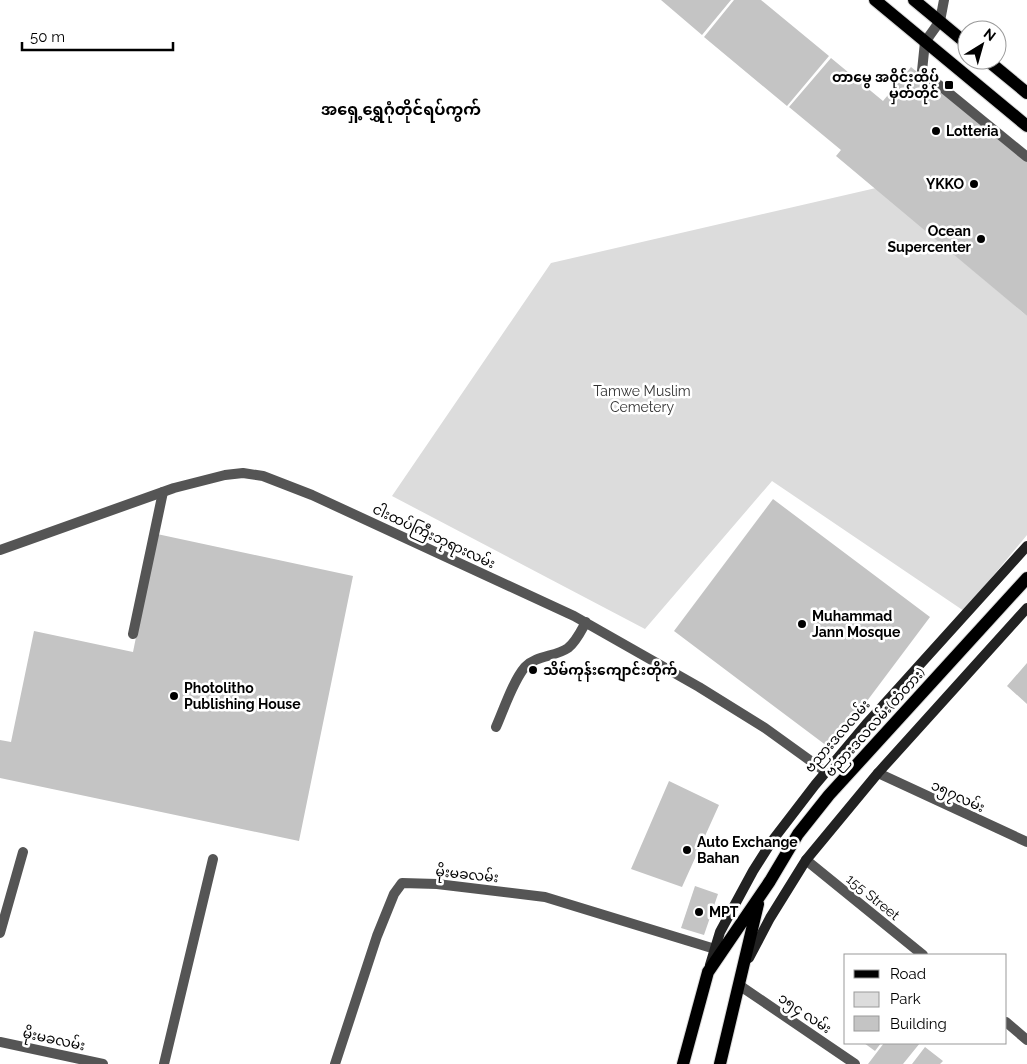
<svg xmlns="http://www.w3.org/2000/svg" width="1027" height="1064" viewBox="0 0 1027 1064" font-family="Raleway,'Noto Sans Myanmar',sans-serif">
<style>
.green{fill:#dcdcdc}
.building{fill:#c4c4c4}
.lines{fill:none;stroke-linecap:round;stroke-linejoin:round}
.primary-casing{stroke:#dbdbdb;stroke-width:14}
.service{stroke:#555;stroke-width:10}
.minor{stroke:#555;stroke-width:10}
.secondary{stroke:#222;stroke-width:10}
.primary{stroke:#000;stroke-width:12}
.poi-dot{fill:#000;stroke:#fff;stroke-width:2}
.labels{text-anchor:middle;stroke-width:5;stroke-linejoin:round;paint-order:stroke}
.poi-label{font-size:14px;font-weight:bold;fill:#000;stroke:#fff;text-anchor:start}
.park-label{font-size:14px;fill:#333;stroke:#fff}
.street-label{font-size:14px;fill:#000;stroke:#fff}
.quarter-label{font-size:16px;font-weight:bold;fill:#000;stroke:#fff}
</style>
<rect width="100%" height="100%" fill="#fff"/>
<path class="green" d="M 876,188 L 1027,316 L 1027,535 L 964,611 L 772,481 L 645,629 L 392,496 L 551,263 Z"/>
<path class="building" d="M 661,0 L 731,0 L 702,35 Z
M 734,0 L 761,0 L 829,56 L 787,106 L 704,37 Z
M 831,58 L 883,101 L 911,67 L 1027,162 L 1027,316 L 836,156 L 841,150 L 789,107 Z
M 773,499 L 930,617 L 831,749 L 674,631 Z
M 157,534 L 353,576 L 299,841 L 0,778 L 0,740 L 11,742 L 34,631 L 133,652 Z
M 1027,663 L 1027,704 L 1007,686 Z
M 669,781 L 719,805 L 682,887 L 631,869 Z
M 695,886 L 718,894 L 704,935 L 681,928 Z
M 864,1043 L 881,1043 L 875,1051 Z
M 884,1043 L 920,1043 L 903,1064 L 868,1064 Z
M 925,1047 L 943,1061 L 940,1064 L 912,1064 Z"/>
<g class="lines">
<defs>
<path id="primary" d="M 875,0 L 1027,126
M 914,0 L 967,44
M 987,60 L 1027,93
M 683,1064 L 708,972 L 770,881 L 798,834 L 829,795 L 1027,578
M 720,1064 L 758,904"/>
</defs>
<use href="#primary" class="primary-casing"/>
<path class="service" d="M 925,42 L 922,71 L 1027,157
M 133,634 L 163,492"/>
<path class="minor" d="M 925,42 L 940,21 L 944,0
M 0,550 L 174,488 L 225,475 L 243,473 L 263,476 L 312,495 L 574,616 L 699,687 L 765,728 L 826,772
M 496,727 C 504,709 513,681 525,667 C 537,655 555,657 568,648 C 576,642 581,631 586,622
M 878,773 L 1027,842
M 806,860 L 923,955
M 0,933 L 23,852
M 739,985 L 855,1064
M 1006,1022 L 1027,1040
M 0,1042 L 103,1064
M 164,1064 L 213,859
M 335,1064 L 377,936 L 394,894 L 402,883 L 437,884 L 545,897 L 715,949"/>
<path class="secondary" d="M 749,958 L 770,918 L 806,860 L 878,773 L 1027,608
M 710,965 L 720,932 L 753,871 L 772,841 L 815,785 L 868,722 L 1027,546"/>
<use href="#primary" class="primary"/>
</g>
<g class="poi-dot">
<rect x="944" y="80" width="10" height="10" rx="2.5"/>
<circle cx="936" cy="131" r="5"/>
<circle cx="974" cy="184" r="5"/>
<circle cx="981" cy="239" r="5"/>
<circle cx="802" cy="624" r="5"/>
<circle cx="533" cy="670" r="5"/>
<circle cx="174" cy="696" r="5"/>
<circle cx="687" cy="850" r="5"/>
<circle cx="699" cy="912" r="5"/>
</g>
<g class="labels">
<g class="poi-label">
<text x="939" y="82" text-anchor="end">တာမွေ အဝိုင်းထိပ်<tspan x="939" dy="16">မှတ်တိုင်</tspan></text>
<text x="946" y="136">Lotteria</text>
<text x="964" y="189" text-anchor="end">YKKO</text>
<text x="971" y="236" text-anchor="end">Ocean<tspan x="971" dy="16">Supercenter</tspan></text>
<text x="812" y="621">Muhammad<tspan x="812" dy="16">Jann Mosque</tspan></text>
<text x="543" y="675">သိမ်ကုန်းကျောင်းတိုက်</text>
<text x="184" y="693">Photolitho<tspan x="184" dy="16">Publishing House</tspan></text>
<text x="697" y="847">Auto Exchange<tspan x="697" dy="16">Bahan</tspan></text>
<text x="709" y="917">MPT</text>
</g>
<g class="park-label">
<text x="642" y="396">Tamwe Muslim<tspan x="642" dy="16">Cemetery</tspan></text>
</g>
<g class="street-label">
<text transform="translate(434 536) rotate(25)" y="5">ငါးထပ်ကြီးဘုရားလမ်း</text>
<text transform="translate(875 722) rotate(-48)" y="5">ဗညားဒလလမ်း(တံတား)</text>
<text transform="translate(837 736) rotate(-49)" y="5">ဗညားဒလလမ်း</text>
<text transform="translate(958 796) rotate(25)" y="5">၁၅၇လမ်း</text>
<text transform="translate(467 874) rotate(6)" y="5">မိုးမခလမ်း</text>
<text transform="translate(873 897) rotate(39)" y="5">155 Street</text>
<text transform="translate(805 1013) rotate(34)" y="5">၁၅၄ လမ်း</text>
<text transform="translate(54 1039) rotate(12)" y="5">မိုးမခလမ်း</text>
</g>
<g class="quarter-label">
<text x="401" y="115">အရှေ့ရွှေဂုံတိုင်ရပ်ကွက်</text>
</g>
</g>
<rect x="844" y="954" width="162" height="90" fill="#ffffff" stroke="#999999"/>
<rect x="854" y="970" width="25" height="8" fill="#000000" stroke="#999999"/>
<text x="890" y="979" font-size="15" fill="#000000">Road</text>
<rect x="854" y="992" width="25" height="15" fill="#dcdcdc" stroke="#999999"/>
<text x="890" y="1004" font-size="15" fill="#000000">Park</text>
<rect x="854" y="1016" width="25" height="15" fill="#c4c4c4" stroke="#999999"/>
<text x="890" y="1029" font-size="15" fill="#000000">Building</text>
<g transform="translate(982 45) rotate(37)"><circle r="24" fill="#ffffff" stroke="#999999"/>
<path d="M0-4L9 19L0 12L-9 19Z" fill="#000000"/>
<text y="-8" font-size="14" font-weight="bold" text-anchor="middle" fill="#000000">N</text>
</g>
<path d="M22 42v8h151v-8" fill="none" stroke="#000000" stroke-width="2.5"/>
<text x="30" y="42" font-size="15" fill="#000000" stroke="#ffffff" stroke-width="4" paint-order="stroke">50 m</text>
</svg>
